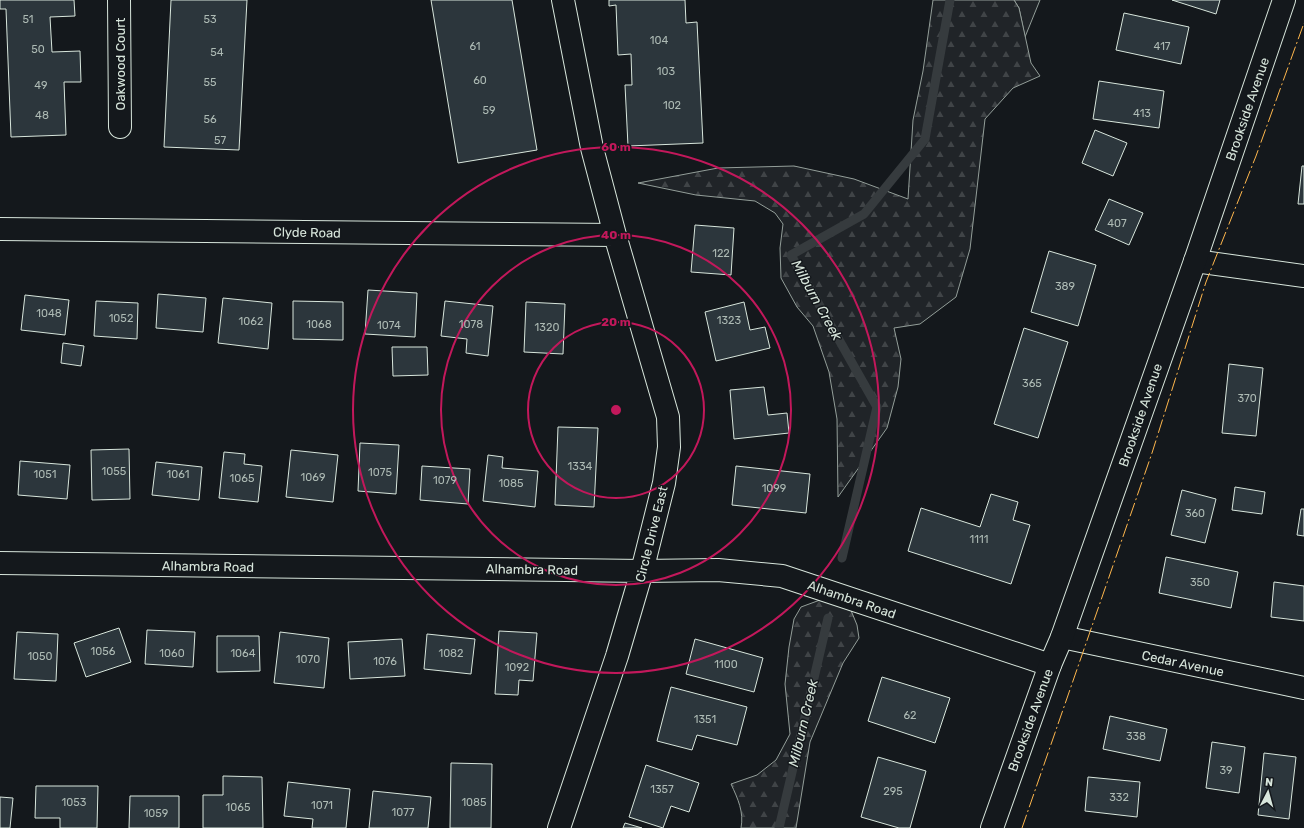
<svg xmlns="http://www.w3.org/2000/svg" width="1304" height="828" viewBox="0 0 1304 828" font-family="Rubik,sans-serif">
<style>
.green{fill:#202428;stroke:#939e99}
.forest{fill:url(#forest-firs);stroke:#939e99}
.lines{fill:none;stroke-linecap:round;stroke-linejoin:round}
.stream{stroke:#363b3e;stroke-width:9}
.building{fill:#2c363c;stroke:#d8e6dc}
.street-casing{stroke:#d8e6dc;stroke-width:24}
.secondary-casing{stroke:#d8e6dc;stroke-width:24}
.street{stroke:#14181c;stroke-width:22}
.secondary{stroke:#14181c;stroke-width:22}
.power{stroke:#ffb74d;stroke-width:1;stroke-dasharray:14 3 2 3;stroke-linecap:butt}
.ring{fill:none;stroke:#c2185b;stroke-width:2}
.labels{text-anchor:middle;stroke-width:3;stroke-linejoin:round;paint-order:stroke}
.number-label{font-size:11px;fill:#adbab4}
.street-label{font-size:13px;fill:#d8e6dc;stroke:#14181c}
.water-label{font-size:14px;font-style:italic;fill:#d8e6dc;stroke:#14181c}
.centre{fill:#c2185b;stroke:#14181c;stroke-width:2}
.ring-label{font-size:12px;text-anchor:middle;font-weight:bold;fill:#c2185b;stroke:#14181c;stroke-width:3;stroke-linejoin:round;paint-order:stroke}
</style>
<defs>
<pattern id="forest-firs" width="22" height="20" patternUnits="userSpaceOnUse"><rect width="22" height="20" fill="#202428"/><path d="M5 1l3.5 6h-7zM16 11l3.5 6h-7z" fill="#404447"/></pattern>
</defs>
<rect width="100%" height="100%" fill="#14181c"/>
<path class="green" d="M 1014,0 L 1040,0 L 1025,37 L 1019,8 Z"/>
<path class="forest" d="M 933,0 L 1014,0 L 1019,8 L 1031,63 L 1040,76 L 1013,88 L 985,119 L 970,249 L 956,297 L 920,324 L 894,328 L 901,359 L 898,387 L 887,428 L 838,497 L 837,419 L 829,372 L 813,326 L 797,307 L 781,278 L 780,248 L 783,224 L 775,213 L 755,201 L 696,195 L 638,183 L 718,168 L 794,166 L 854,179 L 908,199 L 913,120 L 923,71 Z
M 820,600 L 850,608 L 857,625 L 859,638 L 843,663 L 810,742 L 796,828 L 741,828 C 744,812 738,799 731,784 L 757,775 L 776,760 L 790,734 L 785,684 L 789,647 L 794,619 L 801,607 Z"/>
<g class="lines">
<path class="stream" d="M 842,558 L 877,407 L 791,255 L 864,214 L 925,139 L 950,0
M 779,828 L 828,618"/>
</g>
<path class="building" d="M 0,0 L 74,0 L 75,16 L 50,17 L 52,52 L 80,51 L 81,82 L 64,82 L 66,135 L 11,137 L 6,9 L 0,9 Z
M 171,0 L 247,0 L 239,150 L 164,147 Z
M 431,0 L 512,0 L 537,150 L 458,163 Z
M 609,0 L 685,0 L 686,23 L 697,22 L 703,143 L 628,146 L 625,85 L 632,85 L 631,54 L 618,55 L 616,5 L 609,6 Z
M 1172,0 L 1220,0 L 1216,14 Z
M 1124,13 L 1189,27 L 1181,64 L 1116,50 Z
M 1099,81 L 1164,91 L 1159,128 L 1093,119 Z
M 1095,130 L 1127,143 L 1113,176 L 1082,163 Z
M 1302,166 L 1304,166 L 1304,204 L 1298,204 Z
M 1109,199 L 1143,213 L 1129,245 L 1095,230 Z
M 695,225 L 734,228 L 731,275 L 691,272 Z
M 1049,251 L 1096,265 L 1078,326 L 1031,312 Z
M 368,290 L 417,293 L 415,337 L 365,334 Z
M 158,294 L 206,298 L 203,332 L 156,328 Z
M 25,295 L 69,300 L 65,335 L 21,330 Z
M 223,298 L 272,303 L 268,349 L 218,343 Z
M 96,301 L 138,303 L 137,339 L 94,336 Z
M 293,301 L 343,302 L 343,340 L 293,339 Z
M 445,301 L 493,306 L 488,356 L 466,353 L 467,339 L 441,336 Z
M 526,302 L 565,304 L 563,354 L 524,352 Z
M 744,302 L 750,330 L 765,327 L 770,348 L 716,361 L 705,312 Z
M 1024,328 L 1068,342 L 1038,438 L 994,424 Z
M 63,343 L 84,346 L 81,366 L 61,363 Z
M 392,347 L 427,347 L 428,375 L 393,376 Z
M 1229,364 L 1263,368 L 1256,436 L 1222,433 Z
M 764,387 L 768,415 L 787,413 L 789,433 L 734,439 L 730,390 Z
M 558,427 L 598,428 L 594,507 L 555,505 Z
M 360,443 L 399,445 L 396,494 L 358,491 Z
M 129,449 L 130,499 L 92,500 L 91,450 Z
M 291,450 L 338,455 L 333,502 L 286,497 Z
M 224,452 L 245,454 L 244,464 L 262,466 L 258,502 L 219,498 Z
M 488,455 L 503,457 L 502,468 L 538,471 L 535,507 L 483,501 Z
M 20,461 L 70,465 L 67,499 L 18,495 Z
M 156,462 L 202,467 L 199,500 L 152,495 Z
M 422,466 L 470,469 L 468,504 L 420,500 Z
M 736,466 L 810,474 L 806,513 L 732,505 Z
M 1235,487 L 1265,492 L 1262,514 L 1232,510 Z
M 1182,490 L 1216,499 L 1205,543 L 1171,535 Z
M 991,494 L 1018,502 L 1013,520 L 1030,525 L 1011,584 L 908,551 L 921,508 L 980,527 Z
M 1301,509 L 1304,509 L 1304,536 L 1297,535 Z
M 1166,557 L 1238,572 L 1231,608 L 1159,593 Z
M 1274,582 L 1304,586 L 1304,621 L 1271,617 Z
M 119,628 L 131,662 L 86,677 L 74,643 Z
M 147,630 L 195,632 L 193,667 L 145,664 Z
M 499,631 L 537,633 L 533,681 L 519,680 L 518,695 L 495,694 Z
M 17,632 L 58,634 L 56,681 L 14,679 Z
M 280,632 L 329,638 L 324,688 L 274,683 Z
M 427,634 L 475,639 L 471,674 L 424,669 Z
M 217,636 L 259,636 L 260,671 L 217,672 Z
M 402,639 L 405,676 L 350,679 L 348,642 Z
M 695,639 L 763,658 L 754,692 L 686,674 Z
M 882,677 L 950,698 L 935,743 L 868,721 Z
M 671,687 L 747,707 L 737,745 L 697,735 L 692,750 L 657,741 Z
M 1110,716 L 1167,729 L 1160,761 L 1103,749 Z
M 1212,742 L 1245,747 L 1239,793 L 1206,788 Z
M 1264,753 L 1296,757 L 1289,819 L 1258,815 Z
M 878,757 L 926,771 L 910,828 L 899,828 L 861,817 Z
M 451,763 L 492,764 L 491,828 L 450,828 Z
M 646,765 L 699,783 L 689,812 L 671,806 L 663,828 L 629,817 Z
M 223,776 L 262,777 L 263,828 L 203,828 L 203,795 L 223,795 Z
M 1088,777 L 1140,782 L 1137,817 L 1085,811 Z
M 288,782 L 350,789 L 346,828 L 312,828 L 313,819 L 284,816 Z
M 36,786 L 98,786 L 97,828 L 60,828 L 60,818 L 35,818 Z
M 373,791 L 431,797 L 428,828 L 369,828 Z
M 130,796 L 179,796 L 179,828 L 129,828 Z
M 0,797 L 13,798 L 10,828 L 0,828 Z
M 625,823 L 642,828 L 623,828 Z"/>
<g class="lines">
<defs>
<path id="street" d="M 119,0 L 120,127
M 0,229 L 615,235
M 1195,261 L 1304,276
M 0,563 L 642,571 L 718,570 L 782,576 L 1050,665
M 1062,637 L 1304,688
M 559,828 L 617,656 L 642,571 L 664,483 L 669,447 L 668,417 L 615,235 L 592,148 L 563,0"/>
<path id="secondary" d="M 992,828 L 1050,665 L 1062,637 L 1195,261 L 1284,0"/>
</defs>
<use href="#street" class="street-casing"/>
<use href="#secondary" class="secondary-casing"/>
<use href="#street" class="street"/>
<use href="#secondary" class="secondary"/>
<path class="power" d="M 1022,828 L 1152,453 L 1206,282 L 1256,156 L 1304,23"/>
</g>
<g class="ring">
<circle cx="616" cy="410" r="88"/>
<circle cx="616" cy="410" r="175"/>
<circle cx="616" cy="410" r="263"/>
</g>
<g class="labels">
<g class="number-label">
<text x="28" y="23">51</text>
<text x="210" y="23">53</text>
<text x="659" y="44">104</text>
<text x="475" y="50">61</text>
<text x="1162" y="50">417</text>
<text x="38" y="53">50</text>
<text x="217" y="56">54</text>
<text x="666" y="75">103</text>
<text x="480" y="84">60</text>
<text x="210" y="86">55</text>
<text x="41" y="89">49</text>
<text x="672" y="109">102</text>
<text x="489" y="114">59</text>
<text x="1142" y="117">413</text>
<text x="42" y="119">48</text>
<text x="210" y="123">56</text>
<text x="220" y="144">57</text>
<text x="1117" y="227">407</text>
<text x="721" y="257">122</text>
<text x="1065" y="290">389</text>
<text x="49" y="317">1048</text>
<text x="121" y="322">1052</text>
<text x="729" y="324">1323</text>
<text x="251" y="325">1062</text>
<text x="319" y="328">1068</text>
<text x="471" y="328">1078</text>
<text x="389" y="329">1074</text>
<text x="547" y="331">1320</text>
<text x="1032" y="387">365</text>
<text x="1247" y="402">370</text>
<text x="580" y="470">1334</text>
<text x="114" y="475">1055</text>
<text x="380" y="476">1075</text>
<text x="45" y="478">1051</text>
<text x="178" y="478">1061</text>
<text x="313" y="481">1069</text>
<text x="242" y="482">1065</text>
<text x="445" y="484">1079</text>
<text x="511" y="487">1085</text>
<text x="774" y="492">1099</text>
<text x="1195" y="517">360</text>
<text x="979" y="543">1111</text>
<text x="1200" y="586">350</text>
<text x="103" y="655">1056</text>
<text x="172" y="657">1060</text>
<text x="243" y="657">1064</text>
<text x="451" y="657">1082</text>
<text x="40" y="660">1050</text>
<text x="308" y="663">1070</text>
<text x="385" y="665">1076</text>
<text x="726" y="668">1100</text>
<text x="517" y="671">1092</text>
<text x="910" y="719">62</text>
<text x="705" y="723">1351</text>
<text x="1136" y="740">338</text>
<text x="1226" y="774">39</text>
<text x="662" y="793">1357</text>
<text x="893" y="795">295</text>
<text x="1119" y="801">332</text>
<text x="74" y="806">1053</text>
<text x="474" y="806">1085</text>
<text x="322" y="809">1071</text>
<text x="238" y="811">1065</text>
<text x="403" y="816">1077</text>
<text x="156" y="817">1059</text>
</g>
<g class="street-label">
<text transform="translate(120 64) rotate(-90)" y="5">Oakwood Court</text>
<text transform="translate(1247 109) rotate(-71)" y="5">Brookside Avenue</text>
<text transform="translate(307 232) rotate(1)" y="5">Clyde Road</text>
<text transform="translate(1140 415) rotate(-71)" y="5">Brookside Avenue</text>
<text transform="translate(651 534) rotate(-76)" y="5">Circle Drive East</text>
<text transform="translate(208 566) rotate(1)" y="5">Alhambra Road</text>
<text transform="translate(532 569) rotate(1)" y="5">Alhambra Road</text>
<text transform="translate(852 599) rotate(19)" y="5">Alhambra Road</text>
<text transform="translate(1183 663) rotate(12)" y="5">Cedar Avenue</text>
<text transform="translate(1030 720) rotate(-70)" y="5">Brookside Avenue</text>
</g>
<g class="water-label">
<text transform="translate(817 300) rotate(61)" y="5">Milburn Creek</text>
<text transform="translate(803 723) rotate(-77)" y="5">Milburn Creek</text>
</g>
</g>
<circle cx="616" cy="410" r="6" class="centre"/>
<g class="ring-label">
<text x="616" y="151">60 m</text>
<text x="616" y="239">40 m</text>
<text x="616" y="326">20 m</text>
</g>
<g transform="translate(1268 792) rotate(6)" stroke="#14181c" stroke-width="3" paint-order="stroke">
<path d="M0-3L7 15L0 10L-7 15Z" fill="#d8e6dc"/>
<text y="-6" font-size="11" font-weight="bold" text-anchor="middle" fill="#d8e6dc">N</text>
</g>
</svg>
